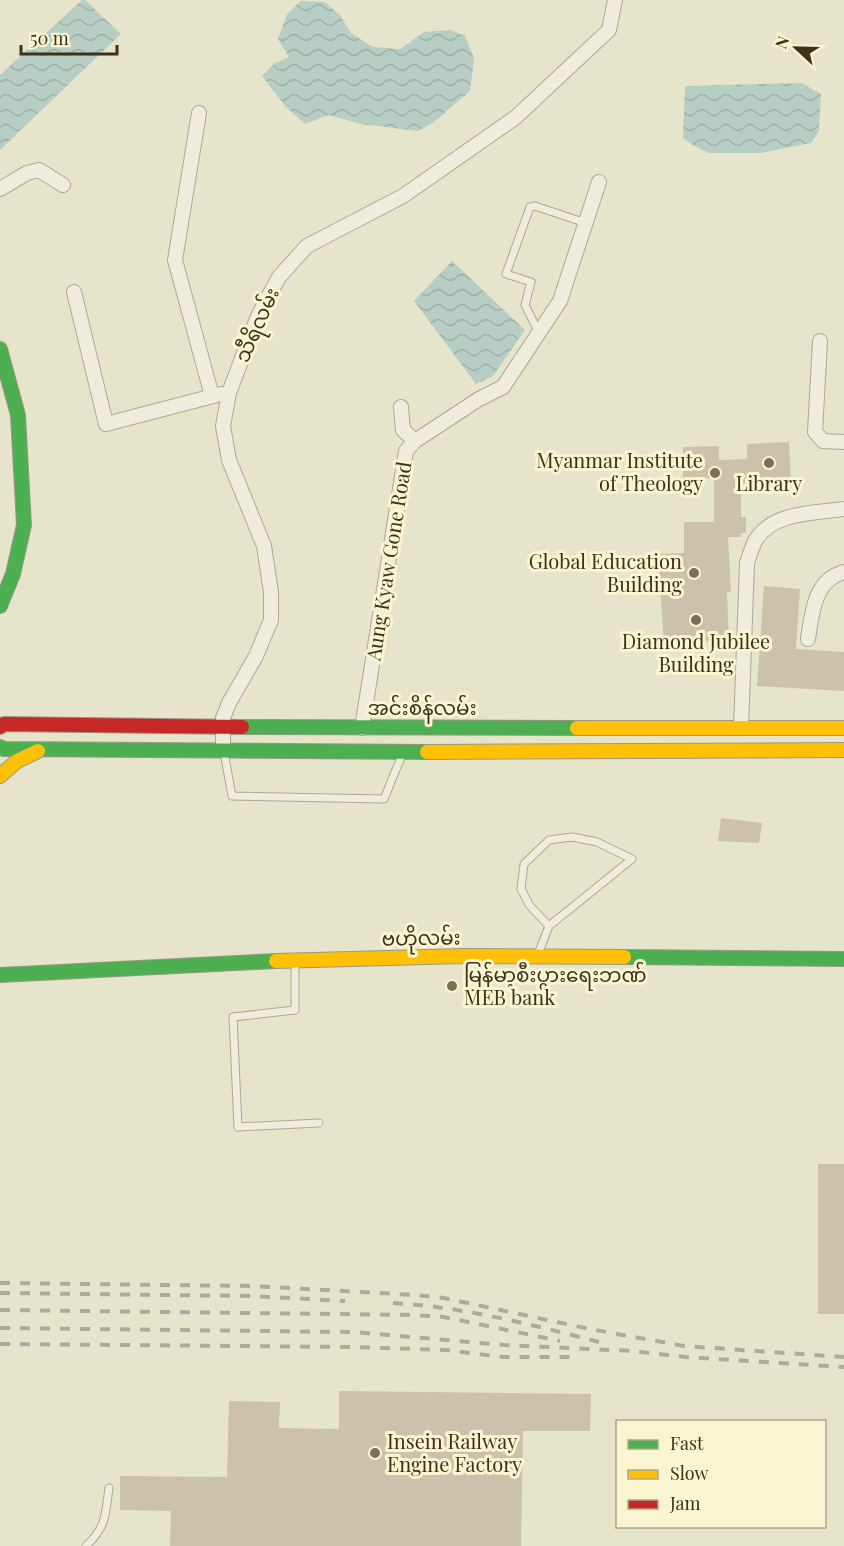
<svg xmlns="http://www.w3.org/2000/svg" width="844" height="1546" viewBox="0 0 844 1546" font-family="'Playfair Display','Noto Sans Myanmar',serif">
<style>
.water{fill:url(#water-waves)}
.building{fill:#ccc2ac}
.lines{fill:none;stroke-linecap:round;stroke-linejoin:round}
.lane-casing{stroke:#aca895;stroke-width:9}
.street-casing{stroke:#aca895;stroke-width:16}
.fast-casing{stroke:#9c9785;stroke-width:16}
.slow-casing{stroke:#9c9785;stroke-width:16}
.jam-casing{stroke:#9c9785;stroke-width:16}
.lane{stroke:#efecde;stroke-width:7}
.street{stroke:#efecde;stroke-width:14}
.fast{stroke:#4caf50;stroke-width:14}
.slow{stroke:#ffc107;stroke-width:14}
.jam{stroke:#c62828;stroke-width:14}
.rail{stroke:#aeab9e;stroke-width:4;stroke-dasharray:10 10;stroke-linecap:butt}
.poi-dot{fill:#787059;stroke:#f9f5d0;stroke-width:2}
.labels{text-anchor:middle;stroke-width:6;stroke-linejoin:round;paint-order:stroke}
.street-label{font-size:20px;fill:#3c311b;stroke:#f9f5d0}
.poi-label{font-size:20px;fill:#3c311b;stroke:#f9f5d0;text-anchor:end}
</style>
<defs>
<pattern id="water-waves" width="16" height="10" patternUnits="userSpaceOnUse" patternTransform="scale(1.5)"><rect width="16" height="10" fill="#b7cec4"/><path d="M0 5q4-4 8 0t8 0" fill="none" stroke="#9eb1a8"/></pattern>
</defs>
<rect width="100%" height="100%" fill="#e7e4cc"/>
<path class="water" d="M 82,0 L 85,0 L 121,34 L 0,150 L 0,75 Z
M 301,1 L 325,2 L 340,15 L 351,33 L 373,47 L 400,49 L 424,32 L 450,30 L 465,36 L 474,58 L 470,91 L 434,122 L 418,131 L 361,124 L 329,115 L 305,124 L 286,107 L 262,76 L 274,64 L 289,57 L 278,39 L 287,14 Z
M 802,83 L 821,94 L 819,131 L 811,143 L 761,153 L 708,153 L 693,145 L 683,138 L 685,86 Z
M 452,261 L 525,330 L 493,376 L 476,384 L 414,301 Z"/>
<path class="building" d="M 789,442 L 791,482 L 741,484 L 741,517 L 746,517 L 746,533 L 741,533 L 741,537 L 728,537 L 731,592 L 727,592 L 729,640 L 664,643 L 658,554 L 684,553 L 684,522 L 714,522 L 714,478 L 683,478 L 683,447 L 719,446 L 719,460 L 747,459 L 747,444 Z
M 764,586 L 800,589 L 796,649 L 844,652 L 844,691 L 757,686 Z
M 721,818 L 762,823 L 759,843 L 718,841 Z
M 818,1164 L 844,1164 L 844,1314 L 818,1314 Z
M 339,1391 L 591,1394 L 590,1431 L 523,1431 L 521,1546 L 170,1546 L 171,1511 L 120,1510 L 120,1476 L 227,1477 L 229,1401 L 280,1402 L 279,1428 L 339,1429 Z"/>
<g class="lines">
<defs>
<path id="lane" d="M 539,333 L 525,305 L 531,282 L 506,274 L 530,207 L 535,206 L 586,223
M 224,752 L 232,796 L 384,799 L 402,755
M 538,954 L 549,926 L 632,859 L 597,842 L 572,837 L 549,840 L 524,864 L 521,889 L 530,906 L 549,926
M 295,963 L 295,1010 L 233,1017 L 238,1127 L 319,1123
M 86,1546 C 107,1526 105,1515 109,1488"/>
<path id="street" d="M 199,113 L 175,260 L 212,396
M 0,189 L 27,173 L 39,170 L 63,185
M 74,292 L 106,424 L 221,394
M 820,341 L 815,432 L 823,441 L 844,442
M 401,407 L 403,430 L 415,441
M 808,639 C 812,613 814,580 844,572
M 362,728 L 406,451 L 415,441 L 479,399 L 503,387 L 560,301 L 599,182
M 741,728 L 747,563 C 749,556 752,548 755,541 C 772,512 814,513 844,509
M 223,750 L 223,718 L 229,703 L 256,656 L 271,620 L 271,592 L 264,546 L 229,460 L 223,426 L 229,393 L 258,316 L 279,277 L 307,246 L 403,196 L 516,117 L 609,30 L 615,0"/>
<path id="fast" d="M 0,349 L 18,415 L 24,525 L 13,574 L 0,606
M 242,727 L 577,728
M 0,747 L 4,749 L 427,752
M 624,957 L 844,959
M 0,975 L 276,961"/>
<path id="slow" d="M 577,728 L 844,728
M 427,752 L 844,750
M 0,776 L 17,761 L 38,751
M 276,961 L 464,956 L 624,957"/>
<path id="jam" d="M 0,727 L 4,724 L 242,727"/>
</defs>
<use href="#lane" class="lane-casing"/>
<use href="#street" class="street-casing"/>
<use href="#fast" class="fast-casing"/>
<use href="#slow" class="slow-casing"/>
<use href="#jam" class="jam-casing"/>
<use href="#lane" class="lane"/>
<use href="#street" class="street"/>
<use href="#fast" class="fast"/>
<use href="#slow" class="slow"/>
<use href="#jam" class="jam"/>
<path class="rail" d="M 0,1283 L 252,1286 L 415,1295 L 444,1298 L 590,1329 L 684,1346 L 844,1357
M 0,1293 L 252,1296 L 345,1301
M 393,1303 C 466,1307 537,1326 607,1344
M 0,1310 L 414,1315 L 444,1317 L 560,1341
M 0,1328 L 353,1332 L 504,1345 L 633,1351 L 685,1357 L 844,1367
M 0,1344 L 353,1347 L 445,1350 L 503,1357 L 577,1357"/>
</g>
<g class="poi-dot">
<circle cx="769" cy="463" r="6"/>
<circle cx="715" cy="473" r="6"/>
<circle cx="694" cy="573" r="6"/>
<circle cx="696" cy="620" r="6"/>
<circle cx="452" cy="986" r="6"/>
<circle cx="375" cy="1453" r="6"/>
</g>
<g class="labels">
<g class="street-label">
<text transform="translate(257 325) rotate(-66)" y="7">သီရိလမ်း</text>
<text transform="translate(389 561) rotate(-81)" y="7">Aung Kyaw Gone Road</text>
<text x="422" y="715">အင်းစိန်လမ်း</text>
<text transform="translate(421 938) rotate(-1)" y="7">ဗဟိုလမ်း</text>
</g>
<g class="poi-label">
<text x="703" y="468">Myanmar Institute<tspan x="703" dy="23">of Theology</tspan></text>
<text x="769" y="491" text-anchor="middle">Library</text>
<text x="682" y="569">Global Education<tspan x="682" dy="23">Building</tspan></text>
<text x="696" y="649" text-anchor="middle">Diamond Jubilee<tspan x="696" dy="23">Building</tspan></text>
<text x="464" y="982" text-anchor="start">မြန်မာ့စီးပွားရေးဘဏ်<tspan x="464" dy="23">MEB bank</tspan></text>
<text x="387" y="1449" text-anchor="start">Insein Railway<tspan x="387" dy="23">Engine Factory</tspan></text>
</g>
</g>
<rect x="616" y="1420" width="210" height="108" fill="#f9f5d0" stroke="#ada788" stroke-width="1.5"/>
<rect x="628" y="1440" width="30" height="9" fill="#4caf50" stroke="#ada788" stroke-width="1.5"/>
<text x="670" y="1450" font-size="18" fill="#3c311b">Fast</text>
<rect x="628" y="1470" width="30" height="9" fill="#ffc107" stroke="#ada788" stroke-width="1.5"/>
<text x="670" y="1480" font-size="18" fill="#3c311b">Slow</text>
<rect x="628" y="1500" width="30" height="9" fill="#c62828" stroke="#ada788" stroke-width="1.5"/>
<text x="670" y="1510" font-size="18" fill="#3c311b">Jam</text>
<g transform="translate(796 48) rotate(292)" stroke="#f9f5d0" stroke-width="4.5" paint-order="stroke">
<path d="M0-4.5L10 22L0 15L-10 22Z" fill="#3c311b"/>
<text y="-9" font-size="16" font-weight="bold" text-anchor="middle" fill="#3c311b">N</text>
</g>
<path d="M21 45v9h96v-9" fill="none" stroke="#3c311b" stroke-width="3"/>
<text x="30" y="45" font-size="18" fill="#3c311b" stroke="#f9f5d0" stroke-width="4.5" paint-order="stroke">50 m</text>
</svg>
